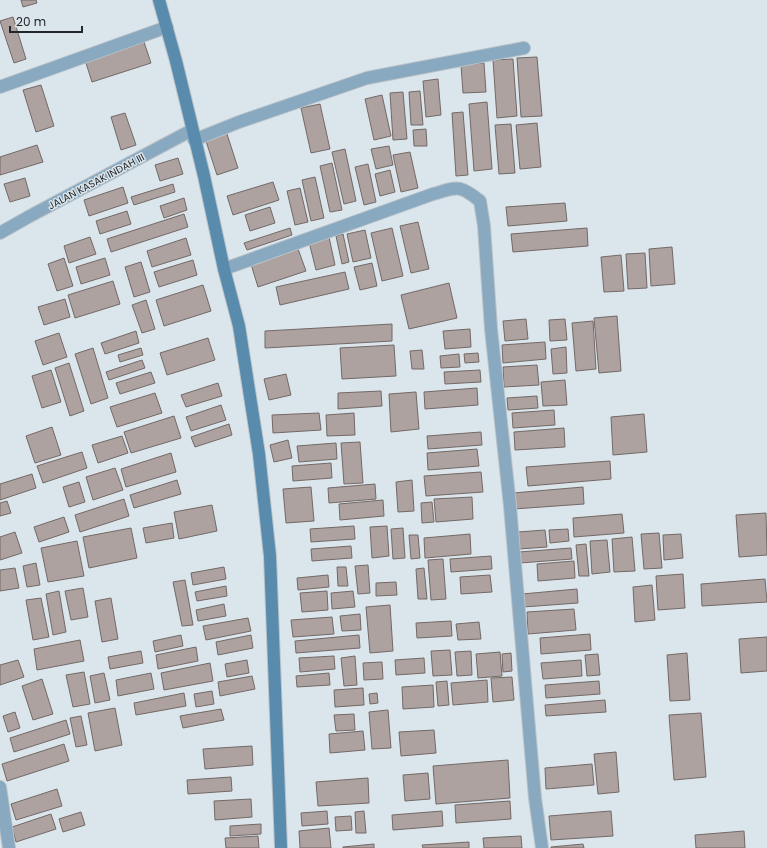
<svg xmlns="http://www.w3.org/2000/svg" width="767" height="848" viewBox="0 0 767 848" font-family="Poppins,sans-serif">
<style>
.building{fill:#ada29f;stroke:#736966}
.lines{fill:none;stroke-linecap:round;stroke-linejoin:round}
.street-casing{stroke:#bac3c9;stroke-width:14}
.secondary-casing{stroke:#bac3c9;stroke-width:14}
.street{stroke:#88a9c0;stroke-width:12}
.secondary{stroke:#598bad;stroke-width:12}
.labels{text-anchor:middle;stroke-width:3;stroke-linejoin:round;paint-order:stroke}
.street-label{font-size:10px;fill:#222628;stroke:#dbe5ec}
</style>
<rect width="100%" height="100%" fill="#dbe5ec"/>
<path class="building" d="M 21,0 L 36,0 L 37,3 L 23,7 Z
M 13,17 L 26,59 L 14,63 L 0,21 Z
M 144,42 L 151,63 L 92,82 L 85,60 Z
M 537,57 L 542,116 L 521,117 L 517,58 Z
M 513,59 L 517,116 L 497,118 L 493,60 Z
M 484,63 L 486,92 L 463,93 L 461,65 Z
M 438,79 L 441,115 L 426,117 L 423,81 Z
M 41,85 L 54,126 L 36,132 L 23,90 Z
M 420,91 L 423,125 L 411,125 L 409,92 Z
M 403,92 L 407,139 L 393,140 L 390,93 Z
M 382,95 L 391,136 L 374,140 L 365,99 Z
M 487,102 L 492,169 L 474,171 L 469,104 Z
M 320,104 L 330,149 L 311,153 L 301,108 Z
M 463,112 L 468,175 L 456,176 L 452,113 Z
M 125,113 L 136,145 L 121,150 L 111,117 Z
M 537,123 L 541,167 L 520,169 L 516,125 Z
M 511,124 L 515,173 L 499,174 L 495,125 Z
M 426,129 L 427,146 L 414,146 L 413,130 Z
M 226,131 L 238,168 L 217,175 L 205,138 Z
M 37,145 L 43,162 L 0,175 L 0,157 Z
M 389,146 L 393,165 L 376,169 L 371,149 Z
M 345,149 L 356,201 L 344,204 L 332,152 Z
M 410,152 L 418,188 L 401,192 L 393,155 Z
M 178,158 L 183,174 L 160,181 L 155,165 Z
M 332,163 L 342,210 L 330,212 L 320,166 Z
M 368,164 L 376,202 L 364,205 L 355,167 Z
M 390,170 L 395,192 L 380,196 L 375,174 Z
M 315,177 L 324,218 L 311,221 L 302,180 Z
M 25,178 L 30,196 L 10,202 L 4,184 Z
M 273,182 L 279,200 L 233,215 L 227,196 Z
M 173,184 L 175,192 L 134,205 L 131,197 Z
M 123,187 L 128,203 L 89,216 L 84,200 Z
M 300,188 L 308,222 L 295,225 L 287,191 Z
M 184,198 L 187,210 L 164,218 L 160,206 Z
M 565,203 L 567,221 L 508,226 L 506,207 Z
M 270,207 L 275,223 L 250,231 L 245,215 Z
M 127,211 L 131,224 L 100,234 L 96,221 Z
M 184,214 L 188,227 L 111,252 L 107,239 Z
M 418,222 L 429,269 L 411,273 L 400,226 Z
M 290,228 L 292,235 L 247,250 L 244,243 Z
M 392,228 L 403,276 L 382,281 L 371,233 Z
M 587,228 L 588,246 L 513,252 L 511,234 Z
M 365,230 L 371,258 L 353,262 L 347,234 Z
M 343,234 L 349,262 L 342,264 L 336,236 Z
M 90,237 L 96,254 L 69,263 L 64,246 Z
M 329,237 L 335,265 L 316,270 L 309,242 Z
M 186,238 L 191,255 L 152,267 L 147,251 Z
M 297,246 L 306,271 L 258,287 L 250,261 Z
M 672,247 L 675,284 L 651,286 L 649,249 Z
M 645,253 L 647,288 L 628,289 L 626,254 Z
M 621,255 L 624,291 L 604,292 L 601,257 Z
M 64,258 L 73,286 L 57,291 L 48,264 Z
M 105,258 L 110,275 L 81,284 L 76,267 Z
M 193,260 L 197,275 L 159,287 L 154,272 Z
M 141,262 L 150,292 L 134,297 L 125,267 Z
M 372,263 L 377,286 L 360,290 L 354,267 Z
M 345,272 L 349,289 L 280,305 L 276,287 Z
M 113,281 L 120,304 L 75,318 L 68,295 Z
M 449,283 L 457,318 L 409,329 L 401,295 Z
M 203,285 L 211,311 L 164,326 L 156,300 Z
M 65,299 L 70,317 L 44,325 L 38,307 Z
M 146,300 L 155,329 L 142,333 L 132,305 Z
M 617,316 L 621,371 L 599,373 L 594,318 Z
M 526,319 L 528,339 L 505,341 L 503,321 Z
M 565,319 L 567,340 L 550,341 L 549,320 Z
M 593,321 L 596,369 L 576,371 L 572,323 Z
M 392,324 L 392,341 L 265,348 L 265,331 Z
M 470,329 L 471,347 L 445,349 L 443,331 Z
M 136,331 L 139,343 L 105,354 L 101,343 Z
M 59,333 L 67,357 L 43,365 L 35,341 Z
M 208,338 L 215,360 L 167,375 L 160,353 Z
M 545,342 L 546,359 L 503,363 L 502,345 Z
M 394,345 L 396,376 L 342,379 L 340,348 Z
M 566,347 L 567,373 L 553,374 L 551,349 Z
M 93,348 L 108,398 L 91,404 L 75,354 Z
M 141,348 L 143,355 L 120,362 L 118,355 Z
M 422,350 L 424,369 L 412,369 L 410,351 Z
M 478,353 L 479,362 L 465,363 L 464,354 Z
M 459,354 L 460,367 L 441,368 L 440,356 Z
M 142,360 L 145,368 L 109,380 L 106,372 Z
M 69,363 L 84,411 L 70,416 L 55,368 Z
M 537,365 L 539,385 L 504,387 L 503,367 Z
M 51,370 L 61,402 L 42,408 L 32,376 Z
M 480,370 L 481,382 L 445,384 L 444,372 Z
M 151,372 L 155,383 L 120,394 L 116,383 Z
M 286,374 L 291,395 L 269,400 L 264,379 Z
M 565,380 L 567,405 L 543,406 L 541,382 Z
M 218,383 L 222,396 L 186,407 L 181,395 Z
M 477,388 L 478,405 L 425,409 L 424,392 Z
M 381,391 L 382,406 L 338,409 L 338,393 Z
M 416,392 L 419,429 L 391,432 L 389,394 Z
M 155,393 L 162,413 L 117,427 L 110,407 Z
M 537,396 L 538,408 L 508,410 L 507,398 Z
M 221,405 L 226,420 L 191,431 L 186,417 Z
M 554,410 L 555,425 L 513,428 L 512,413 Z
M 319,413 L 321,430 L 273,433 L 272,415 Z
M 354,413 L 355,435 L 327,436 L 326,415 Z
M 644,414 L 647,452 L 613,455 L 611,417 Z
M 174,416 L 181,438 L 131,453 L 124,432 Z
M 229,424 L 232,435 L 195,447 L 191,437 Z
M 52,427 L 61,455 L 35,463 L 26,436 Z
M 564,428 L 565,447 L 515,450 L 514,432 Z
M 481,432 L 482,445 L 428,449 L 427,436 Z
M 122,436 L 128,453 L 98,463 L 92,445 Z
M 288,440 L 292,458 L 274,462 L 270,445 Z
M 360,442 L 363,483 L 344,484 L 341,443 Z
M 336,443 L 337,459 L 299,462 L 297,446 Z
M 477,449 L 479,466 L 428,470 L 427,453 Z
M 82,452 L 87,468 L 43,483 L 37,466 Z
M 171,453 L 176,472 L 126,487 L 121,469 Z
M 610,461 L 611,479 L 528,486 L 526,467 Z
M 331,463 L 332,478 L 293,481 L 292,466 Z
M 115,468 L 123,490 L 93,500 L 86,477 Z
M 481,472 L 483,492 L 426,496 L 424,476 Z
M 32,474 L 36,488 L 0,500 L 0,484 Z
M 177,480 L 181,494 L 134,508 L 130,495 Z
M 412,480 L 414,511 L 398,512 L 396,482 Z
M 79,482 L 85,502 L 69,507 L 63,487 Z
M 375,484 L 376,499 L 329,503 L 328,488 Z
M 311,487 L 314,521 L 286,523 L 283,489 Z
M 583,487 L 584,504 L 514,509 L 513,493 Z
M 472,497 L 473,519 L 436,522 L 434,499 Z
M 124,499 L 129,516 L 80,532 L 75,515 Z
M 383,500 L 384,516 L 340,520 L 339,504 Z
M 7,501 L 11,513 L 0,516 L 0,503 Z
M 432,502 L 434,522 L 422,523 L 421,503 Z
M 212,505 L 217,531 L 179,539 L 174,512 Z
M 766,513 L 767,555 L 739,557 L 736,515 Z
M 622,514 L 624,533 L 574,537 L 573,518 Z
M 64,517 L 69,532 L 39,542 L 34,527 Z
M 172,523 L 174,538 L 146,543 L 143,528 Z
M 354,526 L 355,539 L 311,542 L 310,529 Z
M 387,526 L 389,556 L 372,558 L 370,527 Z
M 131,528 L 137,558 L 89,568 L 83,537 Z
M 403,528 L 405,558 L 393,559 L 391,529 Z
M 568,529 L 569,541 L 550,543 L 549,530 Z
M 545,530 L 547,547 L 519,549 L 518,532 Z
M 15,532 L 22,553 L 0,560 L 0,537 Z
M 659,533 L 662,568 L 644,569 L 641,534 Z
M 470,534 L 471,554 L 425,558 L 424,538 Z
M 681,534 L 683,558 L 664,560 L 663,535 Z
M 409,535 L 418,535 L 420,558 L 411,559 Z
M 632,537 L 635,571 L 614,572 L 612,539 Z
M 607,540 L 610,572 L 592,574 L 590,541 Z
M 77,541 L 84,576 L 48,582 L 41,548 Z
M 586,544 L 589,576 L 579,576 L 576,545 Z
M 351,546 L 352,558 L 312,561 L 311,549 Z
M 571,548 L 572,559 L 520,563 L 519,552 Z
M 491,556 L 492,569 L 451,572 L 450,559 Z
M 443,559 L 446,599 L 431,600 L 428,560 Z
M 574,561 L 575,578 L 538,581 L 537,564 Z
M 36,563 L 40,585 L 27,587 L 23,566 Z
M 368,565 L 370,593 L 358,594 L 355,566 Z
M 224,567 L 226,579 L 193,585 L 191,573 Z
M 337,567 L 346,567 L 348,586 L 338,586 Z
M 15,568 L 19,588 L 0,591 L 0,570 Z
M 424,568 L 427,599 L 418,599 L 416,569 Z
M 683,574 L 685,608 L 658,610 L 656,576 Z
M 328,575 L 329,587 L 298,590 L 297,578 Z
M 490,575 L 492,592 L 461,594 L 460,577 Z
M 765,579 L 767,602 L 702,606 L 701,584 Z
M 185,580 L 193,625 L 182,626 L 173,582 Z
M 396,582 L 397,595 L 376,596 L 376,583 Z
M 652,585 L 655,620 L 635,622 L 633,587 Z
M 226,586 L 227,596 L 197,601 L 195,592 Z
M 83,588 L 88,617 L 71,620 L 65,591 Z
M 577,589 L 578,603 L 523,607 L 522,594 Z
M 59,591 L 66,632 L 53,635 L 46,594 Z
M 327,591 L 328,610 L 302,612 L 300,593 Z
M 353,591 L 355,607 L 332,609 L 331,593 Z
M 41,598 L 49,637 L 33,640 L 26,600 Z
M 111,598 L 118,639 L 102,642 L 95,601 Z
M 224,604 L 226,616 L 198,621 L 196,610 Z
M 390,605 L 393,651 L 370,653 L 366,607 Z
M 574,609 L 576,630 L 528,634 L 527,612 Z
M 360,614 L 361,630 L 342,631 L 340,616 Z
M 332,617 L 334,634 L 293,637 L 291,620 Z
M 248,618 L 251,631 L 206,640 L 203,626 Z
M 451,621 L 452,636 L 417,638 L 416,623 Z
M 479,622 L 481,639 L 458,640 L 456,624 Z
M 590,634 L 591,650 L 541,654 L 540,638 Z
M 181,635 L 183,646 L 155,652 L 153,641 Z
M 251,635 L 253,648 L 218,655 L 216,642 Z
M 359,635 L 360,648 L 296,653 L 295,641 Z
M 767,637 L 767,671 L 741,673 L 739,639 Z
M 80,640 L 84,661 L 37,670 L 34,649 Z
M 196,647 L 198,661 L 158,669 L 156,655 Z
M 450,650 L 452,675 L 433,676 L 431,651 Z
M 141,651 L 143,663 L 110,669 L 108,657 Z
M 471,651 L 472,675 L 457,676 L 455,652 Z
M 500,652 L 502,676 L 478,678 L 476,654 Z
M 511,653 L 512,671 L 503,672 L 502,654 Z
M 687,653 L 690,700 L 670,701 L 667,655 Z
M 598,654 L 600,675 L 587,676 L 585,655 Z
M 334,656 L 335,669 L 300,672 L 299,658 Z
M 355,656 L 357,685 L 344,686 L 341,658 Z
M 424,658 L 425,673 L 396,675 L 395,660 Z
M 18,660 L 24,677 L 0,685 L 0,665 Z
M 247,660 L 249,673 L 227,677 L 225,664 Z
M 581,660 L 582,676 L 543,679 L 541,663 Z
M 382,662 L 383,679 L 364,680 L 363,663 Z
M 210,663 L 213,681 L 164,690 L 161,673 Z
M 84,672 L 90,704 L 73,707 L 66,675 Z
M 104,673 L 110,700 L 95,703 L 90,676 Z
M 151,673 L 154,689 L 118,696 L 116,680 Z
M 329,673 L 330,685 L 297,687 L 296,676 Z
M 252,676 L 255,689 L 220,696 L 218,682 Z
M 512,677 L 514,700 L 493,702 L 491,678 Z
M 42,679 L 53,714 L 33,720 L 22,686 Z
M 487,680 L 488,702 L 453,705 L 451,683 Z
M 447,681 L 449,705 L 438,706 L 436,682 Z
M 599,681 L 600,694 L 546,698 L 545,685 Z
M 433,685 L 434,707 L 403,709 L 402,687 Z
M 363,688 L 364,705 L 335,707 L 334,690 Z
M 212,691 L 214,704 L 196,707 L 194,694 Z
M 184,693 L 186,706 L 136,715 L 134,703 Z
M 377,693 L 378,703 L 370,704 L 369,694 Z
M 605,700 L 606,712 L 546,716 L 545,705 Z
M 115,708 L 122,745 L 95,751 L 88,713 Z
M 221,709 L 224,720 L 183,728 L 180,716 Z
M 388,710 L 391,748 L 372,749 L 369,712 Z
M 15,712 L 20,728 L 8,732 L 3,716 Z
M 701,713 L 706,777 L 674,780 L 669,715 Z
M 354,714 L 355,730 L 336,731 L 334,715 Z
M 81,716 L 87,745 L 76,747 L 70,718 Z
M 66,720 L 70,734 L 14,752 L 10,738 Z
M 434,730 L 436,753 L 401,756 L 399,732 Z
M 363,731 L 365,750 L 330,753 L 329,734 Z
M 64,744 L 69,761 L 7,781 L 2,764 Z
M 252,746 L 253,765 L 205,769 L 203,749 Z
M 616,752 L 619,792 L 598,794 L 594,754 Z
M 508,760 L 510,798 L 436,804 L 433,766 Z
M 592,764 L 594,785 L 546,789 L 545,768 Z
M 428,773 L 430,799 L 405,801 L 403,775 Z
M 231,777 L 232,791 L 188,794 L 187,780 Z
M 368,778 L 369,803 L 318,806 L 316,782 Z
M 57,789 L 62,806 L 16,820 L 11,804 Z
M 251,799 L 252,817 L 215,820 L 214,801 Z
M 510,801 L 511,819 L 456,823 L 455,805 Z
M 327,811 L 328,824 L 302,826 L 301,813 Z
M 364,811 L 366,833 L 356,833 L 355,812 Z
M 442,811 L 443,826 L 393,830 L 392,815 Z
M 611,811 L 613,836 L 551,840 L 549,816 Z
M 81,812 L 85,825 L 63,832 L 59,819 Z
M 51,814 L 56,829 L 16,842 L 12,827 Z
M 351,816 L 352,830 L 336,831 L 335,817 Z
M 261,824 L 261,834 L 230,836 L 230,826 Z
M 329,828 L 331,848 L 300,848 L 299,831 Z
M 744,831 L 745,848 L 696,848 L 695,835 Z
M 258,836 L 259,848 L 226,848 L 225,838 Z
M 521,836 L 522,848 L 484,848 L 483,838 Z
M 469,842 L 469,848 L 423,848 L 422,845 Z
M 374,844 L 374,848 L 343,848 L 343,847 Z
M 583,844 L 584,848 L 551,848 L 551,847 Z"/>
<g class="lines">
<defs>
<path id="street" d="M 0,87 L 167,27
M 194,140 L 239,122 L 367,78 L 524,48
M 0,233 L 30,216 L 192,130
M 224,269 L 433,194 C 458,187 459,184 480,201 L 484,226 L 491,329 L 510,506 L 535,798 L 542,848
M 0,787 L 9,848"/>
<path id="secondary" d="M 159,0 L 176,61 L 204,176 L 224,269 L 239,326 L 259,454 L 270,556 L 281,848"/>
</defs>
<use href="#street" class="street-casing"/>
<use href="#secondary" class="secondary-casing"/>
<use href="#street" class="street"/>
<use href="#secondary" class="secondary"/>
</g>
<g class="labels">
<g class="street-label">
<text transform="translate(96 181) rotate(-28)" y="4">JALAN KASAK INDAH III</text>
</g>
</g>
<path d="M10 26v6h72v-6" fill="none" stroke="#222628" stroke-width="2"/>
<text x="16" y="26" font-size="12" fill="#222628" stroke="#dbe5ec" stroke-width="3" paint-order="stroke">20 m</text>
</svg>
